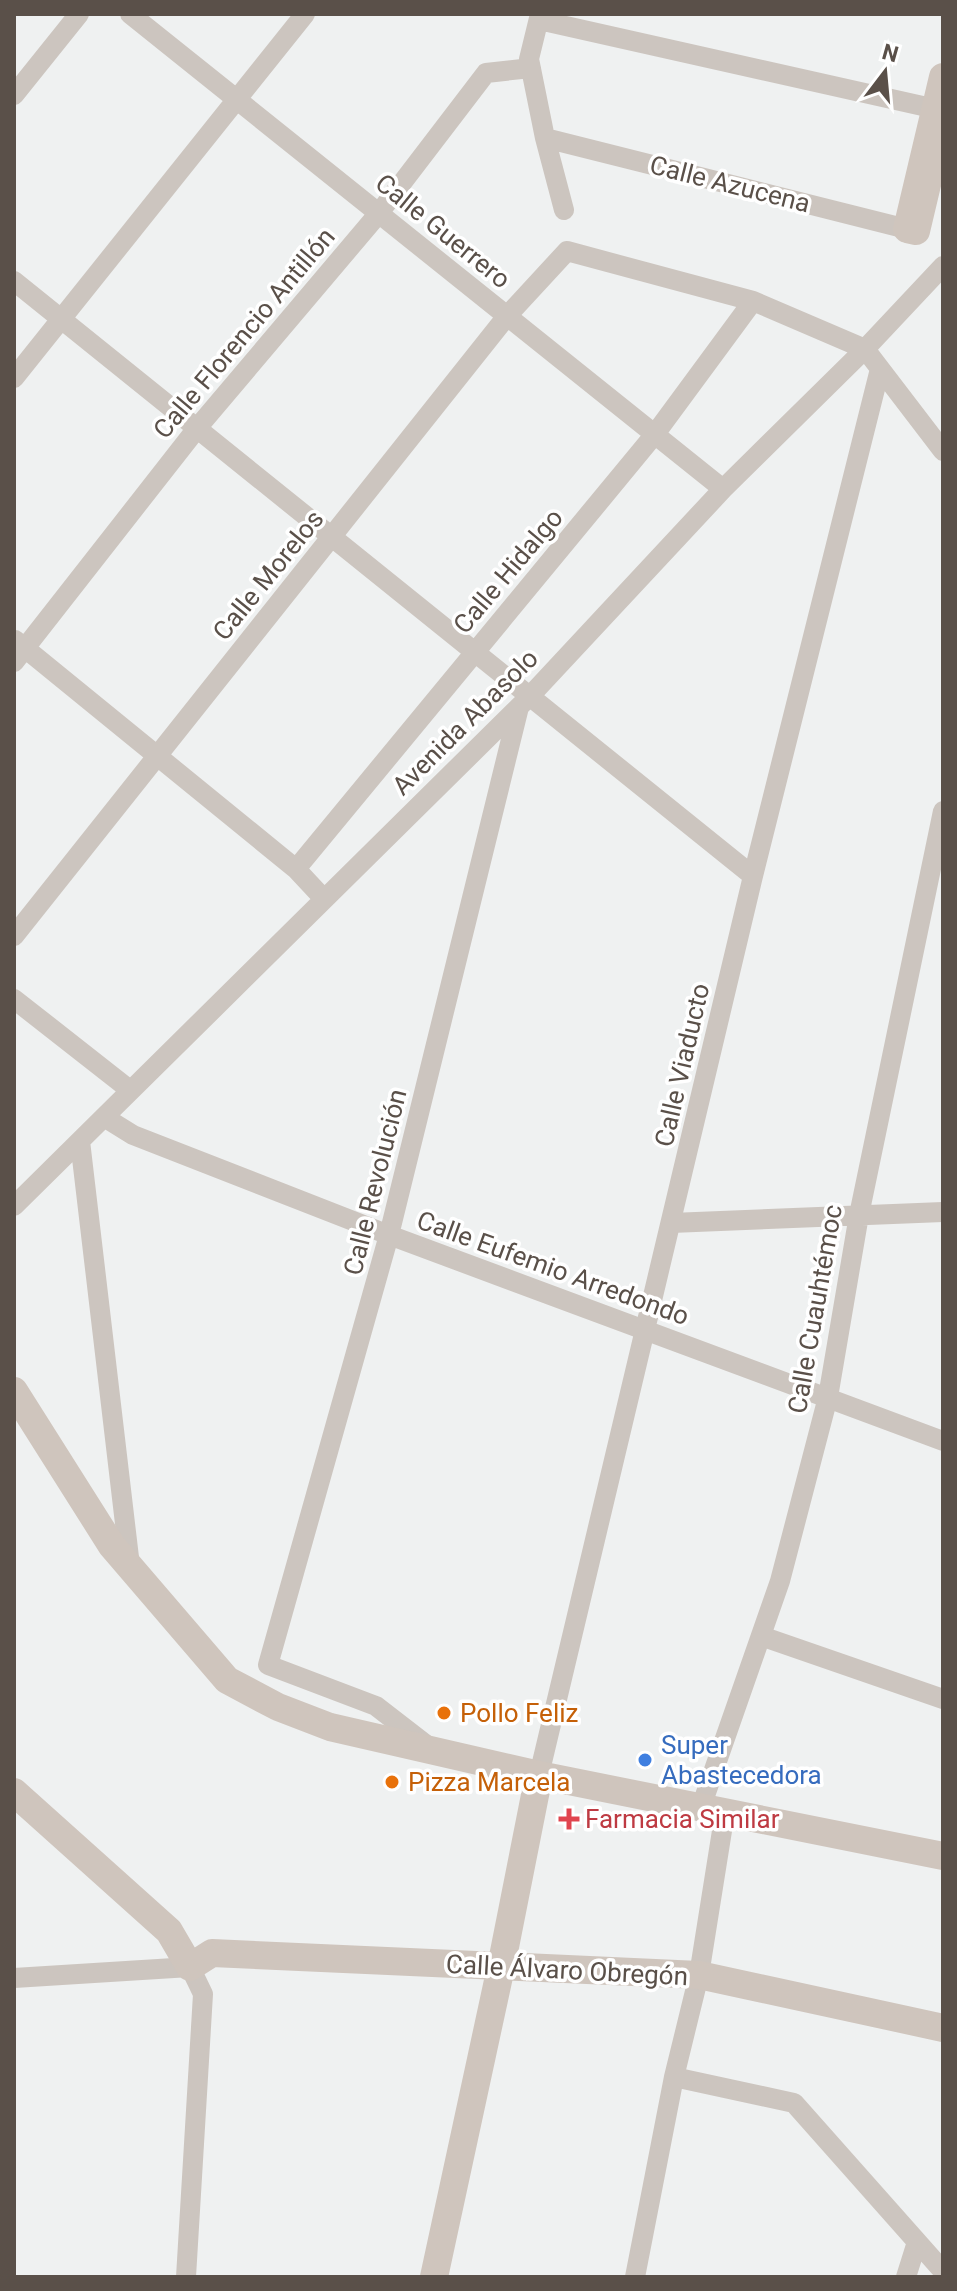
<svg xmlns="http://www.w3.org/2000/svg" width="957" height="2291" viewBox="0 0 957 2291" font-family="Roboto,sans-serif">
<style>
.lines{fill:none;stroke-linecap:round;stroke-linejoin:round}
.street{stroke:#ccc5bf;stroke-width:20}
.secondary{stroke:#cfc5bd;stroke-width:28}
.food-dot{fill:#e8710a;stroke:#fff;stroke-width:3}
.shop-dot{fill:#3f7fe0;stroke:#fff;stroke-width:3}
.health-dot{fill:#e0444e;stroke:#fff;stroke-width:3}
.labels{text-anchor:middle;stroke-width:7;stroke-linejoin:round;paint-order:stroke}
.street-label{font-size:26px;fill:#5a5049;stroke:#fff}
.food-label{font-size:26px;fill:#c56008;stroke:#fff;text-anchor:start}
.shop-label{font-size:26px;fill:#366cbe;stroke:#fff;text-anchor:start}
.health-label{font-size:26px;fill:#be3a42;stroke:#fff;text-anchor:start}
</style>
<rect width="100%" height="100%" fill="#eff1f1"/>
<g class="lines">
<path class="street" d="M 130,14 L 723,489
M 540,14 L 529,59 L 545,138 L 564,210
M 539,20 L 936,109
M 14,95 L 79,14
M 545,138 L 907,229
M 14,281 L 753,876
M 14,378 L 305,14
M 15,640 L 296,869 L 324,899
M 14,662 L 198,427 L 379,213 L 486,73 L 531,68
M 296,869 L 655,434 L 753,301
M 14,936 L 507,316 L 567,251 L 753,301 L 865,349 L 943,451
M 14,999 L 130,1090
M 104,1117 L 133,1135 L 389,1235 L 943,1441
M 80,1141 L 130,1566
M 14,1206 L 530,696 L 723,489 L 865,349 L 943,266
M 671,1223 L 943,1212
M 761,1636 L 943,1699
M 429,1747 L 376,1706 L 268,1665 L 389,1235 L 519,707
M 539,1775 L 753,876 L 880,369
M 701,1807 L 780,1581 L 828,1397 L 859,1215 L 943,811
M 14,1978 L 190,1967 L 203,1994 L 186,2277
M 674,2077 L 794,2103 L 943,2271
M 635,2277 L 674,2077 L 699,1975 L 725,1812
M 906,2277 L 917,2242"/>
<path class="secondary" d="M 943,77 L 907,229 L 916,231 L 943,117
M 14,1391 L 112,1546 L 227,1680 L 278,1707 L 330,1727 L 539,1775 L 943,1856
M 14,1792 L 169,1931 L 190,1967 L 212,1953 L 699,1975 L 943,2028
M 434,2277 L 501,1967 L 539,1775"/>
</g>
<g class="food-dot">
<circle cx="444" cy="1713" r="8"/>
<circle cx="392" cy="1782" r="8"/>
</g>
<circle class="shop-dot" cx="645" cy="1760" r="8"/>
<path class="health-dot" d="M565 1807h8v8h8v8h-8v8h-8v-8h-8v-8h8z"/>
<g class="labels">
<g class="street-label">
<text transform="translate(730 184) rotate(14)" y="9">Calle Azucena</text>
<text transform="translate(443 231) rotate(39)" y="9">Calle Guerrero</text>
<text transform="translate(244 333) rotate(-50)" y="9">Calle Florencio Antillón</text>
<text transform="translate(508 571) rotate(-50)" y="9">Calle Hidalgo</text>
<text transform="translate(268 575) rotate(-51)" y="9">Calle Morelos</text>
<text transform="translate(465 722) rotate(-45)" y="9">Avenida Abasolo</text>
<text transform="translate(682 1065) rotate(-77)" y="9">Calle Viaducto</text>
<text transform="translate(375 1182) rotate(-76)" y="9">Calle Revolución</text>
<text transform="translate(553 1268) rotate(20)" y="9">Calle Eufemio Arredondo</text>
<text transform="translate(815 1309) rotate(-80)" y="9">Calle Cuauhtémoc</text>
<text transform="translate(567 1970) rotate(3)" y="9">Calle Álvaro Obregón</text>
</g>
<g class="food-label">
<text x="460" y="1722">Pollo Feliz</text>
<text x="408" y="1791">Pizza Marcela</text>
</g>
<g class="shop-label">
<text x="661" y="1754">Super<tspan x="661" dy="30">Abastecedora</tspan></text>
</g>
<g class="health-label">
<text x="585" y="1828">Farmacia Similar</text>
</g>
</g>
<rect width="957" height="2291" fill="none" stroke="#5a5049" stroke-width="32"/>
<g transform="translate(885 72) rotate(16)" stroke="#ffffff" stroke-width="6" paint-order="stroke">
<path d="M0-6L14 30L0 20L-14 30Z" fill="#5a5049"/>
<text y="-12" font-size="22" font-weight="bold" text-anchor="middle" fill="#5a5049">N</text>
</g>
</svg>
